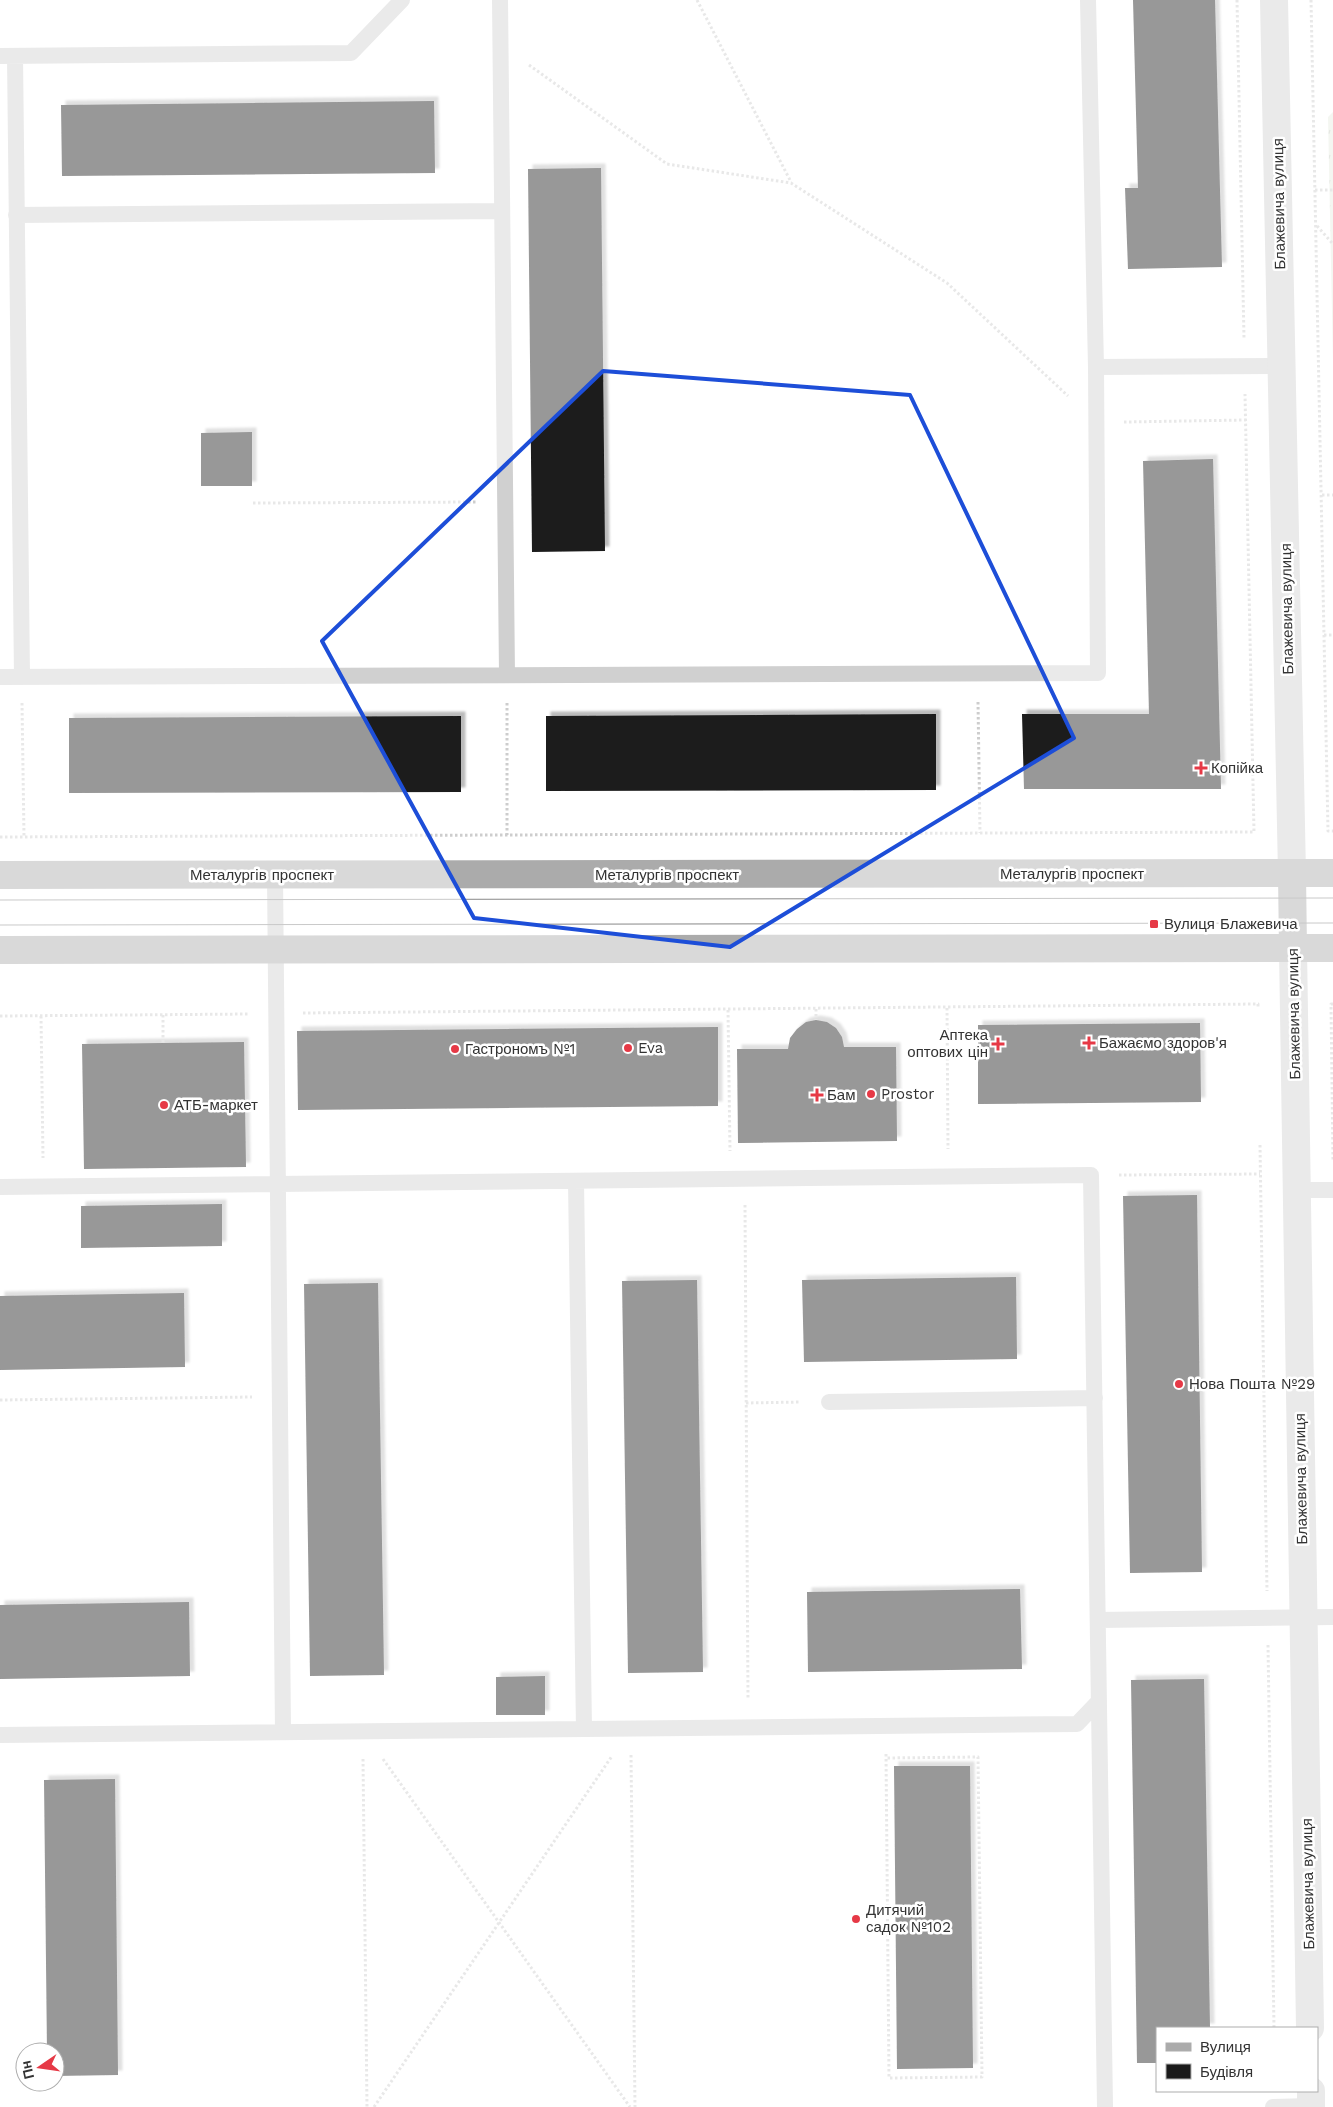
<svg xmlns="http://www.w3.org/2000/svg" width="1333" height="2107" viewBox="0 0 1333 2107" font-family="'Work Sans',sans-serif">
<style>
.park{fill:url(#park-tufts)}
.building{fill:#1a1a1a;filter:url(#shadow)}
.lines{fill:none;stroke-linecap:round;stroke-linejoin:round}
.path{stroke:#cdcdcd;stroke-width:3;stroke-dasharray:2.5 2.5;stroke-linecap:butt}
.service{stroke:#d0d0d0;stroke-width:16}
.minor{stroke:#d0d0d0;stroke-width:28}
.primary{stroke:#ababab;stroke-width:28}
.tram{stroke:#888;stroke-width:1}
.marked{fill:none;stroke:#1d4ed8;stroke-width:4;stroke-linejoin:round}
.poi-dot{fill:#e63946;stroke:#fff;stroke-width:2}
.labels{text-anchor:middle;stroke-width:5;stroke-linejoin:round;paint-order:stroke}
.street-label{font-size:15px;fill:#333;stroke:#fff}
.poi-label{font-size:15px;fill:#333;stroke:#fff;text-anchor:start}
</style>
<defs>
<pattern id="park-tufts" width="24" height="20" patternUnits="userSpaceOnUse" patternTransform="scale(1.25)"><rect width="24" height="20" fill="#e6ecdf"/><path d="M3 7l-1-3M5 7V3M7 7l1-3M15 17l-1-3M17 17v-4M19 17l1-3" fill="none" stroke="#c6cbc0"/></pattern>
<filter id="shadow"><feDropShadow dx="4.5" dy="-4.5" stdDeviation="1" flood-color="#0004"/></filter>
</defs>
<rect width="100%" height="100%" fill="#fff"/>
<path class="park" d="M 1333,112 L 1333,361 L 1328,117 Z"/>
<path class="building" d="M 1133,0 L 1215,0 L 1222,267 L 1128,269 L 1125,188 L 1138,188 Z
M 434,101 L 435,173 L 62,176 L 61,105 Z
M 601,168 L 605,551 L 532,552 L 528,169 Z
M 252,432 L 252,486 L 201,486 L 201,433 Z
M 1213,459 L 1221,789 L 1024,789 L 1022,714 L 1149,714 L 1143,461 Z
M 936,714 L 936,790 L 546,791 L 546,716 Z
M 461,716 L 461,792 L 69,793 L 69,718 Z
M 816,1020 L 827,1022 L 836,1028 L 842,1037 L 844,1047 L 896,1047 L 897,1141 L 738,1143 L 737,1049 L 788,1049 L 790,1038 L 797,1029 L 806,1022 Z
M 1200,1023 L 1201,1102 L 978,1104 L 978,1025 Z
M 718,1027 L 718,1106 L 298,1110 L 297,1031 Z
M 244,1042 L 246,1167 L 84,1169 L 82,1044 Z
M 1197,1195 L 1202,1572 L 1130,1573 L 1123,1196 Z
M 222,1204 L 222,1246 L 81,1248 L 81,1206 Z
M 1016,1277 L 1017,1359 L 804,1362 L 802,1280 Z
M 697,1280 L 703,1672 L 628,1673 L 622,1281 Z
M 378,1283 L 384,1675 L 310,1676 L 304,1284 Z
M 184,1293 L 185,1367 L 0,1370 L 0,1296 Z
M 1020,1589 L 1022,1669 L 808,1672 L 807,1592 Z
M 189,1602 L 190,1676 L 0,1679 L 0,1605 Z
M 545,1676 L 545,1715 L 496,1715 L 496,1677 Z
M 1204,1679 L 1210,2028 L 1157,2028 L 1157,2063 L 1137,2063 L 1131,1680 Z
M 894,1766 L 970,1766 L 973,2068 L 897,2069 Z
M 115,1779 L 118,2075 L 55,2076 L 55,2052 L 47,2052 L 44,1780 Z"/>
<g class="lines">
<path class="path" d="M 697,0 L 791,182
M 1237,0 L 1244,338
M 1311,0 L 1328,831 L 1333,831
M 529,65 L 667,164 L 791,183 L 947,283 L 1068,396
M 1315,190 L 1333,190
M 1317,226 L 1333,244
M 1124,422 L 1246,420
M 1322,495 L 1333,495
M 253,503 L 477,502
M 1324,635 L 1333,635
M 978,702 L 980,833
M 22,703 L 24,836
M 507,703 L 507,835
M 0,837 L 1254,832 L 1245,394
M 1333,1004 L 1331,1004 L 1333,1161
M 947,1008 L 948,1149
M 816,1009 L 816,1020
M 728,1010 L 730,1151
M 303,1013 L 1258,1004 L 1258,1008
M 163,1015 L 163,1043
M 0,1016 L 249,1014
M 41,1016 L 43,1158
M 1260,1145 L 1267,1591
M 1119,1175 L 1260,1174
M 745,1205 L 748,1699
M 0,1400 L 252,1397
M 746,1403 L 801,1402
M 1268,1645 L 1274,2028
M 886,1754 L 889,2078 L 982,2077 L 978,1757 L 886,1758
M 631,1755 L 635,2107
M 363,1759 L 367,2107
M 383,1759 L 630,2107
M 374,2107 L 612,1756"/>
<path class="service" d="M 500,0 L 507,675
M 0,56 L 351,53 L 402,0
M 15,56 L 22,677
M 16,215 L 502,211
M 1096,367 L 1282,366
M 0,677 L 1098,673 L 1096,367 L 1088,0
M 275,875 L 283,1732
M 576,1181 L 584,1729
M 0,1187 L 1091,1175 L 1105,2107
M 1297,1190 L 1333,1190
M 829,1402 L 1095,1398
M 1098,1620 L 1333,1617
M 0,1735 L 1077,1724 L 1099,1701
M 1273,2107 L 1311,2106"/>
<path class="minor" d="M 1274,0 L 1292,874
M 1293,949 L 1310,2028
M 1311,2091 L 1311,2107"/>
<path class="primary" d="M 1292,874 L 1293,949
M 0,875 L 1333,873
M 0,950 L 1333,948"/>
<path class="tram" d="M 0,900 L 1333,898
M 0,925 L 1333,923"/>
</g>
<path d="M0 0H1333V2107H0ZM 603,371 L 910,395 L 1074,738 L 730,947 L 474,918 L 322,641 Z" fill="#fff" fill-opacity=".55" fill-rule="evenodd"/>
<path class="marked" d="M 603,371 L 910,395 L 1074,738 L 730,947 L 474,918 L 322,641 Z"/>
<g class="poi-dot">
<path d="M1198.5 760.5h5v5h5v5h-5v5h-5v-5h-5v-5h5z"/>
<rect x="1149" y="919" width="10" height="10" rx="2.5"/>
<path d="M1086.5 1035.5h5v5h5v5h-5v5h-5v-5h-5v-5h5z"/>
<path d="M995.5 1036.5h5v5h5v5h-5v5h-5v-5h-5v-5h5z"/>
<circle cx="628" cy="1048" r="5"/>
<circle cx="455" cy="1049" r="5"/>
<circle cx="871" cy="1094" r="5"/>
<path d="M814.5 1087.5h5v5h5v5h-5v5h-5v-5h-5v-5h5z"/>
<circle cx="164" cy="1105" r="5"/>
<circle cx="1179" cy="1384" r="5"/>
<circle cx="856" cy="1919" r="5"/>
</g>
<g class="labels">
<g class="street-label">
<text transform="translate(1279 204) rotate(-91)" y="5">Блажевича вулиця</text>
<text transform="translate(1287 609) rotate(-91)" y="5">Блажевича вулиця</text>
<text x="1072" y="879">Металургів проспект</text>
<text x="262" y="880">Металургів проспект</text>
<text x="667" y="880">Металургів проспект</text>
<text transform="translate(1294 1014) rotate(-91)" y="5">Блажевича вулиця</text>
<text transform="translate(1301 1479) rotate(-91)" y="5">Блажевича вулиця</text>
<text transform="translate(1308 1884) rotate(-91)" y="5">Блажевича вулиця</text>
</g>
<g class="poi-label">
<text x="1211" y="773">Копійка</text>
<text x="1164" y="929">Вулиця Блажевича</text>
<text x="988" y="1040" text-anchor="end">Аптека<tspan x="988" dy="17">оптових цін</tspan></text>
<text x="1099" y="1048">Бажаємо здоров'я</text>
<text x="638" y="1053">Eva</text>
<text x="465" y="1054">Гастрономъ №1</text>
<text x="881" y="1099">Prostor</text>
<text x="827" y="1100">Бам</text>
<text x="174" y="1110">АТБ-маркет</text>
<text x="1189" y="1389">Нова Пошта №29</text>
<text x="866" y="1915">Дитячий<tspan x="866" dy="17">садок №102</tspan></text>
</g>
</g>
<rect x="1156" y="2027" width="162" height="65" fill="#ffffff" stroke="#adadad"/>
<rect x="1166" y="2043" width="25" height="8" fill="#ababab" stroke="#adadad"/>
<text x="1200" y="2052" font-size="15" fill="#333333">Вулиця</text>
<rect x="1166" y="2064" width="25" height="15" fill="#1a1a1a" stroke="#adadad"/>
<text x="1200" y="2077" font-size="15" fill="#333333">Будівля</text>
<g transform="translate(40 2067) rotate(257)"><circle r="24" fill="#ffffff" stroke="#adadad"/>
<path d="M0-4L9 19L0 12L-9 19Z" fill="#e63946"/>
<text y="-8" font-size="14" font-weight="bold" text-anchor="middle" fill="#333333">Пн</text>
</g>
</svg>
